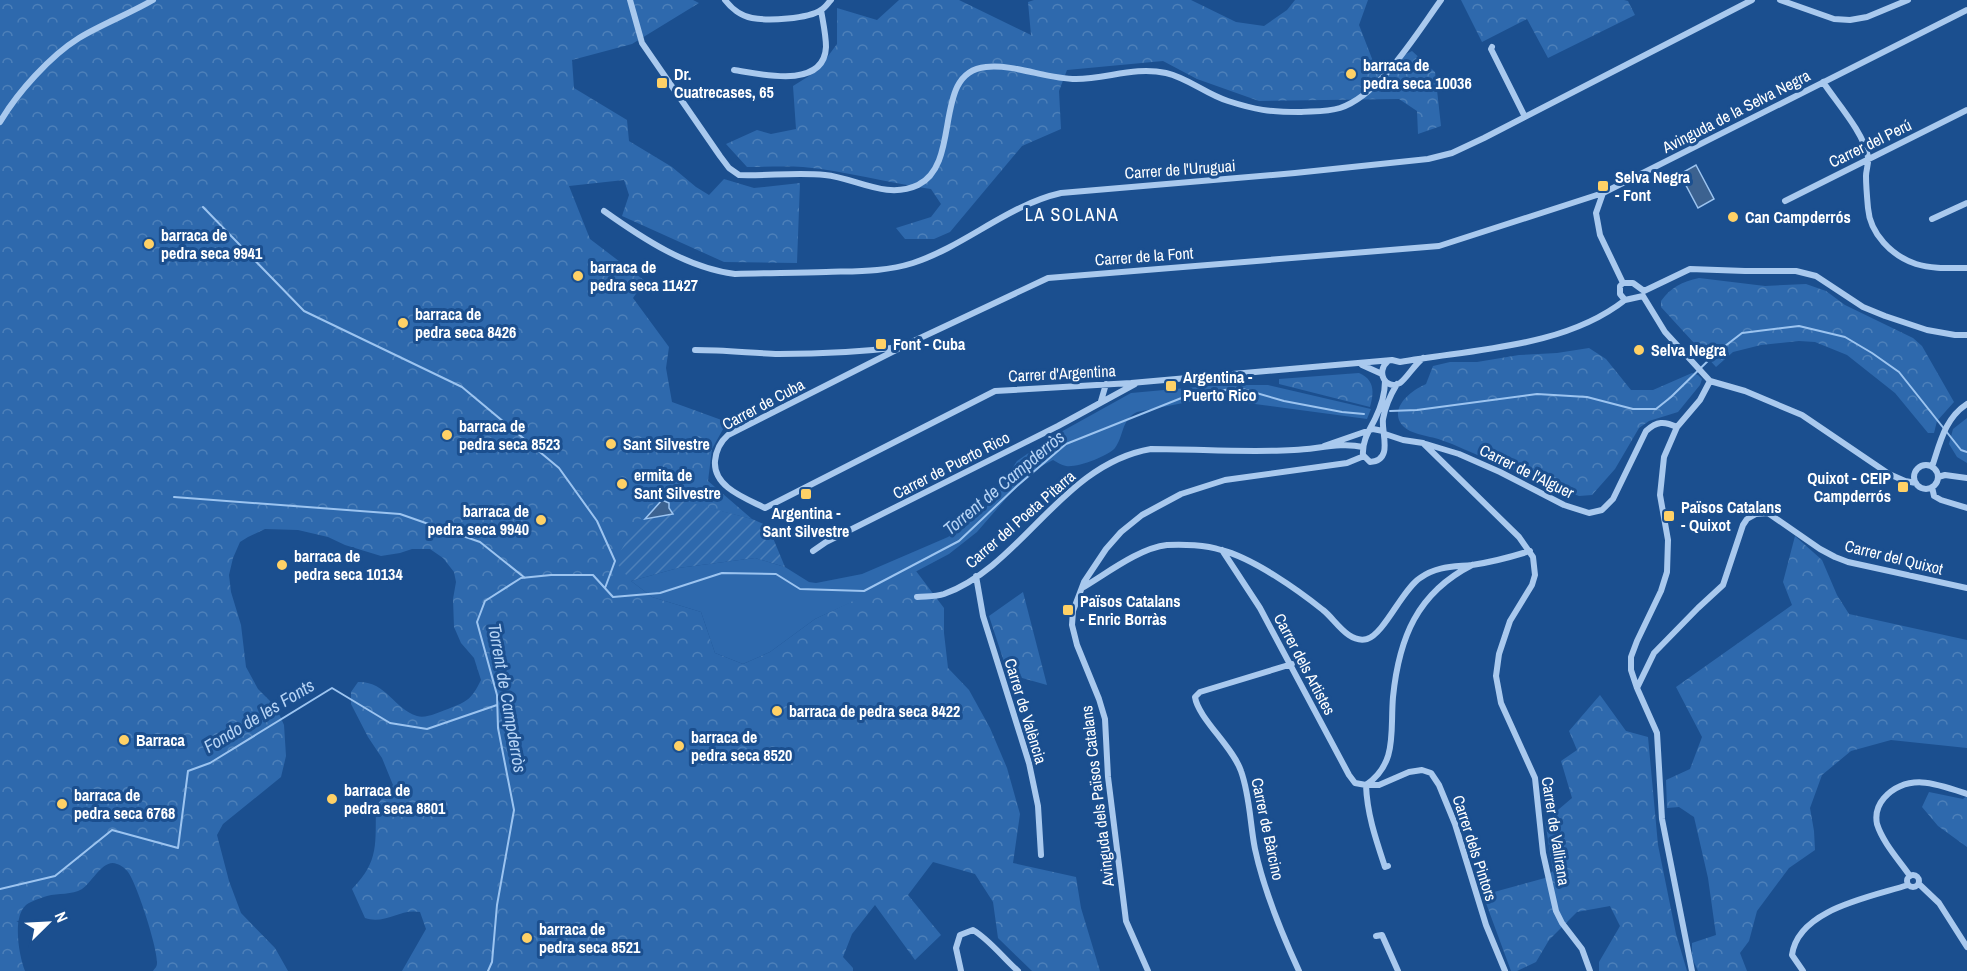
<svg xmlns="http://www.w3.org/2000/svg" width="1967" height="971" viewBox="0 0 1967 971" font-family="'Archivo Narrow',sans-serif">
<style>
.grass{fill:#2e69ad}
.forest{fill:url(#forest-crowns)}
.garden{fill:url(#garden-furrows)}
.water{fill:#3c6290;stroke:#9cc4f0;stroke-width:1.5}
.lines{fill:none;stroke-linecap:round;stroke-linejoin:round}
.stream{stroke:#9cc4f0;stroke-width:2}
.minor{stroke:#a9c9ee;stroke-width:6}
.poi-dot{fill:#ffd166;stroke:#1b4f8f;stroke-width:2}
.labels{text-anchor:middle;stroke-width:6;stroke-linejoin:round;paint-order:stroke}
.poi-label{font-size:16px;font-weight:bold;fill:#fff;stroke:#1b4f8f;text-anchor:start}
.street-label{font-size:16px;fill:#fff;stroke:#1b4f8f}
.neighbourhood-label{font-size:18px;letter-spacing:1.5px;fill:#fff;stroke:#1b4f8f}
.water-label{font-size:18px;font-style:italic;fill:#b5d3f5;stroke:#1b4f8f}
</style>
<defs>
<pattern id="forest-crowns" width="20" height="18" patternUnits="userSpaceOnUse" patternTransform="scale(1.5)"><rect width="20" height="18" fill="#2e69ad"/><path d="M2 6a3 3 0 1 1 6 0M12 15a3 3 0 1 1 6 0" fill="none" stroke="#4d80b9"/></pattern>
<pattern id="garden-furrows" width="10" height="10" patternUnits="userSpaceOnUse" patternTransform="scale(1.5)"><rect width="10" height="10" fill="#2e69ad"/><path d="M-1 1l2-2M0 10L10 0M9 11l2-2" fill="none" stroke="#4d80b9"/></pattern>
</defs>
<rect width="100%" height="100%" fill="#1b4f8f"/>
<path class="grass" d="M 1219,385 L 1268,385 L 1371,409 L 1367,419 L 1209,398 L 1137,412 C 1121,420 1124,436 1115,448 C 1108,456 1077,468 1066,466 C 1061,465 1057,462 1053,460 L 1038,468 L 1009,495 L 977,532 L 949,554 L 900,580 L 815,619 L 770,652 L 743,664 L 715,653 L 701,612 L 652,597 L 631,581 L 678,568 L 755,558 L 785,567 L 809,582 L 816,583 L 862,574 L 948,537 L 985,509 L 1017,461 L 1050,438 L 1131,393 Z
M 1967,418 L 1967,463 L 1957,457 L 1949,444 L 1953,429 Z"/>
<path class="forest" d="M 0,0 L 693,0 L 699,3 L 632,44 L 572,60 L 574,88 L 627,120 L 629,141 L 672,167 L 696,187 L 709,195 L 724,179 L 754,188 L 800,183 L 797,263 L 724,262 L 622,216 L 629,195 L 624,180 L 569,186 L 590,239 L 645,281 L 633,298 L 669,347 L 666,368 L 672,402 L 727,422 L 712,449 L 708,481 L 752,519 L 661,496 L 631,581 L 652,597 L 701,612 L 715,653 L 743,664 L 770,652 L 815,619 L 916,571 L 944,608 L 944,633 L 948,668 L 969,690 L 990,728 L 1007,768 L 1020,814 L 1013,863 L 1076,877 L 1081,908 L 1100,971 L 1032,971 L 998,938 L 993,902 L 975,874 L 933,862 L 908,895 L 941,935 L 915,960 L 875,905 L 852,934 L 843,957 L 853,968 L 853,971 L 402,971 L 426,929 L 420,912 C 400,908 385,925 365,918 L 352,889 C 380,861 375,842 376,806 L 393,785 L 382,758 L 368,737 L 351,704 L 351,692 L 358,682 C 386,681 394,709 417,716 C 426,719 439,712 448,709 C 468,701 471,700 481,680 L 474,658 L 461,643 L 454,627 L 453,599 L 456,582 L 454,572 L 443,558 L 430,549 L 412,549 L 400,553 L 381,556 L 345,545 L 328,537 L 298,530 L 265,529 L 248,537 L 240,542 L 233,558 L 229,575 L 231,592 L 241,625 L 246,667 L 258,689 L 276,707 L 284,725 L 286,756 L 281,777 L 223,824 L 217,835 L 229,881 L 241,913 L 275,948 L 288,971 L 153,971 C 155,968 157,967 157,963 C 158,949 137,884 128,872 C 126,869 121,865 117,864 C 103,858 92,883 82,889 C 72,895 58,893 47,896 C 41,898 31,901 26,905 C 12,917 19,956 25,971 L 0,971 Z
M 899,0 L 959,0 L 1031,35 L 1028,2 L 1034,0 L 1191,0 L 1236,22 L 1264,26 L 1287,10 L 1295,0 L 1368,0 L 1359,25 L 1376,69 L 1412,51 L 1435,72 L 1441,126 L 1418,134 L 1417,111 L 1399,99 L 1259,101 L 1197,79 L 1163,61 L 1067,70 L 1059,91 L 1061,129 L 1022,146 L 950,232 L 934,239 L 905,239 L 896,228 L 931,217 L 941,204 L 931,189 C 888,183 846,171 803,167 C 784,166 765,167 747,167 L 726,144 L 757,130 L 771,134 L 796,129 L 793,86 L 817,71 L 837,44 L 837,8 L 877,20 Z
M 1461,0 L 1624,0 L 1628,1 L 1635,15 L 1548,58 L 1527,19 L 1482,42 Z
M 1699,278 L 1765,286 L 1806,284 L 1826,291 L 1845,305 L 1913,338 L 1922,346 L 1954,402 L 1937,421 L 1934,433 L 1928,433 L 1895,393 L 1847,355 L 1815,342 L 1799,341 L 1761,345 L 1733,352 L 1716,367 L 1661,307 L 1661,301 C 1671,287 1682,282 1699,278 Z
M 1589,348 L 1606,359 L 1631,390 L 1653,390 L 1692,373 L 1698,375 L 1702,379 L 1700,385 L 1678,412 L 1649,421 L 1639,428 L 1615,469 L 1592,495 L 1579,496 C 1547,484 1516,471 1484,458 C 1470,452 1456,445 1441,440 C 1428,435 1407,435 1400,422 C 1391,405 1414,389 1426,384 L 1433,366 L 1450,362 L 1477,362 L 1519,355 L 1557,353 Z
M 1359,373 C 1375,380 1374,392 1370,407 L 1279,384 L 1279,379 Z
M 1795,536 L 1822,560 L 1837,595 L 1849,614 L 1967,640 L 1967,748 L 1891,740 L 1851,751 L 1822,775 L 1810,808 L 1814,831 L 1815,850 L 1789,868 L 1757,911 L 1749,941 L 1740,953 L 1747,971 L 1698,971 L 1692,958 L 1692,943 L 1716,935 L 1708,878 L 1694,817 L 1679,807 L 1667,808 L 1666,780 L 1690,769 L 1702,737 L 1676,687 L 1792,605 L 1783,582 Z
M 1023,592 L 1047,685 L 1008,674 L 989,616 Z
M 1600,695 L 1626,731 L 1648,737 L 1658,845 L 1676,934 L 1687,971 L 1599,971 L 1599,962 L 1620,926 L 1610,906 L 1577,912 L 1549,940 L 1536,962 L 1517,971 L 1511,971 L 1483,895 L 1545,878 L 1553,871 L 1545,821 L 1572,798 L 1561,761 L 1577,750 L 1569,731 Z
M 1929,792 L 1963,799 L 1967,796 L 1967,847 L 1938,826 L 1922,807 Z"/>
<path class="garden" d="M 661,495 L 752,519 L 768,526 L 785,567 L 755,558 L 678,568 L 631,581 L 615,561 L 636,524 Z"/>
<path class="water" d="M 1696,165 L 1714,199 L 1698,208 L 1680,174 Z
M 662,500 L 669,503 L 669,508 L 673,514 L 645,519 Z"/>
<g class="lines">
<path class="stream" d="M 203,207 L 304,311 L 462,387 L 559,468 L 597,521 L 615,561 L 605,588
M 1390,411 L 1417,410 L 1537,394 L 1587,397 L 1633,409 L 1656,409 L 1671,397 L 1716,353 L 1742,333 L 1799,326 L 1845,337 L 1872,353 L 1899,372 L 1961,450 L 1967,452
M 174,497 L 400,514 L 480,542 L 525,578
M 0,889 L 55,876 L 112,830 L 178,848 L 188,771 L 210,763 L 332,688 L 390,723 L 427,729 L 497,705
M 488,971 L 492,962 L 497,905 L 514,810 L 498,728 L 497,695 L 477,622 L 485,601 L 521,578 L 551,575 L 593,575 L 613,597 L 660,593 L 722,573 L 776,574 L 800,589 L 864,591 L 959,541 L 1017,486 L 1066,444 L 1189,395 L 1239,388 L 1284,401 L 1342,412 L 1364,414"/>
<path class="minor" d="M 630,0 L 642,43 L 720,156 L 729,168 L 739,175 C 768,176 797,172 825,175 C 856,178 886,200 918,185 C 963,163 931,72 986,67 C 1015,64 1047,79 1076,79 C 1107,79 1134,66 1166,73 C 1188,78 1206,94 1228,101 C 1256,110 1269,112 1299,112 C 1312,111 1327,112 1340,108 C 1380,95 1417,33 1441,0
M 725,0 C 731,8 741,16 752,18 C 768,21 808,19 821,10 C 825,8 828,3 831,0
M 1780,0 L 1834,19 L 1850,20 L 1867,17 L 1908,0
M 1492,47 L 1491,49 L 1525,117
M 734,70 C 760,74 824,90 826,47 C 826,35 823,22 821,10
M 1823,82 C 1837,103 1864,133 1868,157 C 1869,163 1866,170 1866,176 C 1866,186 1867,197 1868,208 C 1870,234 1892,256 1916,264 C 1932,269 1950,268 1967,268
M 0,122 C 17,93 50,56 79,38 C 102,24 129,14 153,0
M 1603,193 L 1596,213 L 1600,235 L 1623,283
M 1785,201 L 1967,110
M 604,211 C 642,238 687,268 735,274 C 765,273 796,273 826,272 C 855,271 885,272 913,263 C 965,246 1008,205 1061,193 L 1295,173 L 1428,159 L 1452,153 L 1484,138 L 1752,0
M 1932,219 L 1967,203
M 1623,283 L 1633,283 L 1644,291
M 1623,283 L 1620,286 L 1620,294 L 1625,300
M 1644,291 L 1690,269 L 1745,271 L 1796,271 L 1816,276 L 1863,307 L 1885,316 L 1927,330 L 1955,335 L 1967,335
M 1643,296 L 1665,332 L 1710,381 L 1745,391 L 1802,415 L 1889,474 L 1905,481 L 1916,483
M 1625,300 L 1643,296
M 898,349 L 728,435 C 720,442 716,450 715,461 C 713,487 745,498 765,508 L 995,391 L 1131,383 L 1392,360 L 1400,362 C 1473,349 1564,348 1625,300
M 695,350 C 724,350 751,353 779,354 C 820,354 861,352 901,347 L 1048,278 L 1439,246 L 1603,193 L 1967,10
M 1388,361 C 1375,372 1386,391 1400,383 C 1406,379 1415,364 1423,358
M 1362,365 L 1382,374
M 1385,381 C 1385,394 1381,407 1375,419 C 1369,431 1362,441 1363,455 L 1370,462 C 1394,461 1381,432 1383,419 C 1385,407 1391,394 1397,384
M 1101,401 L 1106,384
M 1385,434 L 1403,440 L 1423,443 L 1519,537 L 1533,557 L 1535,575 L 1532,585 L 1510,621 L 1499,654 L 1496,676 L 1501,703 L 1535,778 L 1543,853 L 1556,911 L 1562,923 L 1582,949 L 1590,971
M 1426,444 L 1459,454 L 1500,472 L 1564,505 L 1589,513 L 1602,510 L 1613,499 L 1646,431 C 1657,421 1664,421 1677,427
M 1324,446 L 1373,429 L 1383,431
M1914 477a12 12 0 1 1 24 0a12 12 0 1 1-24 0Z
M 1932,467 C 1940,443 1945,418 1967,404
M 1938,477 L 1945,475 L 1967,478
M 1932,487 L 1934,496 L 1941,500 L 1967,508
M 1222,550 L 1260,608 L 1349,775 L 1355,783 L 1366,785 C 1367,814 1376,840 1385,867 L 1388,866
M 813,551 L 826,542 L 1058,426 L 1135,384
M 1472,565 C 1417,593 1399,638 1393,697 C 1390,732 1398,763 1366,785 L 1379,785 L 1409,772 L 1422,770 L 1431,773 L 1439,785 L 1455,824 L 1486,925 L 1505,971
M 976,576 L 983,616 L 1029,763 L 1038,806 L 1041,855
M 1082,588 C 1106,574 1139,548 1167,545 C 1183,544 1206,545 1221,550 C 1253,558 1298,590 1323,610 C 1335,619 1348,644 1367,639 C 1384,634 1402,590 1420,578 C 1437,566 1453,567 1472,565 C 1492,562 1511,557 1530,551
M 917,597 C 926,596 935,597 944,594 C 1022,566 1062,464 1151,449 C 1199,449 1247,453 1294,450 C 1317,449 1341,442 1363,447
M 1292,664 L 1200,692 L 1195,697 C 1198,718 1233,747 1241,771 C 1250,796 1250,824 1255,849 C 1264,891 1281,932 1299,971
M 1637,688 L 1654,653 L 1698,608 L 1723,585 L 1743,525 L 1747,519 L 1756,514 L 1768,513 L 1820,549 L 1835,557 L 1848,562 L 1967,588
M1907 881a6 6 0 1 1 12 0a6 6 0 1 1-12 0Z
M 1910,876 C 1899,860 1883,843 1877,824 C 1875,814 1878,805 1884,798 C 1908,772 1938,784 1967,794
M 1919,884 L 1939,903 L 1967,947
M 1376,936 L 1382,935 L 1398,971
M 961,971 L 956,948 L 960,935 L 973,930 C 990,940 1003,958 1018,971
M 1148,971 L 1126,921 L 1108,777 L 1105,719 L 1099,699 L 1077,645 L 1072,625 L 1073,611 L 1084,582 L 1106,549 L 1121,532 L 1142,515 L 1181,494 L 1225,480 L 1347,463 L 1364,456
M 1692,971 L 1662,819 L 1657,733 L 1637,688 L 1631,670 L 1631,657 L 1637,641 L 1661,591 L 1667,572 L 1668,540 L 1660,495 L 1664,457 L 1677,427 L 1700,400 L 1710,381
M 1803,971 L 1792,955 C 1798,909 1871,897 1908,885"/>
</g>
<g class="poi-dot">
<circle cx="1351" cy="74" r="6"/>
<rect x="656" y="77" width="12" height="12" rx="3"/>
<rect x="1597" y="180" width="12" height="12" rx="3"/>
<circle cx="1733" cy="217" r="6"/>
<circle cx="149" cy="244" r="6"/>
<circle cx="578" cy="276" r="6"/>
<circle cx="403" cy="323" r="6"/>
<rect x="875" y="338" width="12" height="12" rx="3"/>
<circle cx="1639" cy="350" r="6"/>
<rect x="1165" y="380" width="12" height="12" rx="3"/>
<circle cx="447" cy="435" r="6"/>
<circle cx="611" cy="444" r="6"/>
<circle cx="622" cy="484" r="6"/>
<rect x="1897" y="481" width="12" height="12" rx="3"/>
<rect x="800" y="488" width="12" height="12" rx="3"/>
<rect x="1663" y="510" width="12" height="12" rx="3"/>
<circle cx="541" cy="520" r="6"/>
<circle cx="282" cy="565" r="6"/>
<rect x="1062" y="604" width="12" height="12" rx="3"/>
<circle cx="777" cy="711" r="6"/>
<circle cx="124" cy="740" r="6"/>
<circle cx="679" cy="746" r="6"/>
<circle cx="332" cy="799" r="6"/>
<circle cx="62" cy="804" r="6"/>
<circle cx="527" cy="938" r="6"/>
</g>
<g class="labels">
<g class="poi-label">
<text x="1363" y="71">barraca de<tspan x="1363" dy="18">pedra seca 10036</tspan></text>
<text x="674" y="80">Dr.<tspan x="674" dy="18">Cuatrecases, 65</tspan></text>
<text x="1615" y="183">Selva Negra<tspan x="1615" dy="18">- Font</tspan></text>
<text x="1745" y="223">Can Campderrós</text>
<text x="161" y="241">barraca de<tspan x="161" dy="18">pedra seca 9941</tspan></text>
<text x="590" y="273">barraca de<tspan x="590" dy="18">pedra seca 11427</tspan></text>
<text x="415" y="320">barraca de<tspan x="415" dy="18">pedra seca 8426</tspan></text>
<text x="893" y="350">Font - Cuba</text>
<text x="1651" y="356">Selva Negra</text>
<text x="1183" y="383">Argentina -<tspan x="1183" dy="18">Puerto Rico</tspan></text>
<text x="459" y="432">barraca de<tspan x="459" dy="18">pedra seca 8523</tspan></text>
<text x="623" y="450">Sant Silvestre</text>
<text x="634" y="481">ermita de<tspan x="634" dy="18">Sant Silvestre</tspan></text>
<text x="1891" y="484" text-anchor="end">Quixot - CEIP<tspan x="1891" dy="18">Campderrós</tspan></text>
<text x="1681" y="513">Països Catalans<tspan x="1681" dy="18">- Quixot</tspan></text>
<text x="529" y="517" text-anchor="end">barraca de<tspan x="529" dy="18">pedra seca 9940</tspan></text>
<text x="806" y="519" text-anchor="middle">Argentina -<tspan x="806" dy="18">Sant Silvestre</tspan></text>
<text x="294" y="562">barraca de<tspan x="294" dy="18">pedra seca 10134</tspan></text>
<text x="1080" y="607">Països Catalans<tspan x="1080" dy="18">- Enric Borràs</tspan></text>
<text x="789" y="717">barraca de pedra seca 8422</text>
<text x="691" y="743">barraca de<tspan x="691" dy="18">pedra seca 8520</tspan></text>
<text x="136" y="746">Barraca</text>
<text x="344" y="796">barraca de<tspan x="344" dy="18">pedra seca 8801</tspan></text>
<text x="74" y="801">barraca de<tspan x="74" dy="18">pedra seca 6768</tspan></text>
<text x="539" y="935">barraca de<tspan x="539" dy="18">pedra seca 8521</tspan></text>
</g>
<g class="street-label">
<text transform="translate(1736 111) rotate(-27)" y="6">Avinguda de la Selva Negra</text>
<text transform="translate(1870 143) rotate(-26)" y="6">Carrer del Perú</text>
<text transform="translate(1180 169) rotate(-4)" y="6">Carrer de l'Uruguai</text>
<text transform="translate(1144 256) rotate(-4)" y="6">Carrer de la Font</text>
<text transform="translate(1062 373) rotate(-3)" y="6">Carrer d'Argentina</text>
<text transform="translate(763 404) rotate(-28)" y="6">Carrer de Cuba</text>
<text transform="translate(951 465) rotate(-27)" y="6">Carrer de Puerto Rico</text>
<text transform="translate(1527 471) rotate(26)" y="6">Carrer de l'Alguer</text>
<text transform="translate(1020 519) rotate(-41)" y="6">Carrer del Poeta Pitarra</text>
<text transform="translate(1894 557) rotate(14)" y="6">Carrer del Quixot</text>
<text transform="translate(1305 664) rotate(62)" y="6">Carrer dels Artistes</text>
<text transform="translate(1026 711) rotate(73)" y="6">Carrer de València</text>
<text transform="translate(1097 796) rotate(-97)" y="6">Avinguda dels Països Catalans</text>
<text transform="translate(1268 829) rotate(78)" y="6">Carrer de Bàrcino</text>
<text transform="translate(1556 831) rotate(81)" y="6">Carrer de Vallirana</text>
<text transform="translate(1475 848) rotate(72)" y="6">Carrer dels Pintors</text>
</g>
<g class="neighbourhood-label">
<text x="1072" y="221">LA SOLANA</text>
</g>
<g class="water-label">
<text transform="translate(1004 483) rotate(-40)" y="6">Torrent de Campderròs</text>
<text transform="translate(507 698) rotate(80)" y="6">Torrent de Campderròs</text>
<text transform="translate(259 716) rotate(-31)" y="6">Fondo de les Fonts</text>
</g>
</g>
<g transform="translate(48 923) rotate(66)" stroke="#1b4f8f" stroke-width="4.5" paint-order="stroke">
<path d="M0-4.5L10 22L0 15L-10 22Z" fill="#ffffff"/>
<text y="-9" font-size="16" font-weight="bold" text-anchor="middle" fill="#ffffff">N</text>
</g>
</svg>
